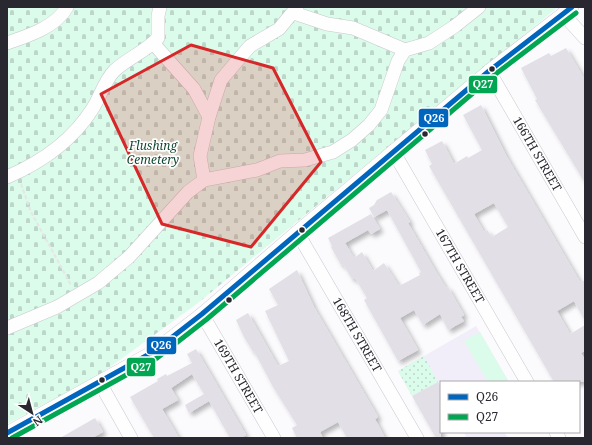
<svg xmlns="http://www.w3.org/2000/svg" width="592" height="445" viewBox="0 0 592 445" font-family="'Noto Serif',serif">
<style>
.built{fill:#f2eef9}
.grass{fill:url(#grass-dots)}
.cemetery{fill:url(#cemetery-stones)}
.garden{fill:#dbfbeb}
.building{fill:#e2e0e6;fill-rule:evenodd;filter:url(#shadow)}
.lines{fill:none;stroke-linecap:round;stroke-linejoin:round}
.minor-casing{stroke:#cac8ce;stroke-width:14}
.path{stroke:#e6e6e6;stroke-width:2;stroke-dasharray:4 2;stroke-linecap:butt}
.minor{stroke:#fefeff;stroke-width:13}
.bus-1-casing{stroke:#fff;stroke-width:8}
.bus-2-casing{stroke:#fff;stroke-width:8}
.bus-1{stroke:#0065bd;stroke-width:5}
.bus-2{stroke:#00a651;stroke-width:5}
.marked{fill:#d62828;fill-opacity:0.2;stroke:#d62828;stroke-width:3;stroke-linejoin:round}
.bus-dot{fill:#29272f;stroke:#fff;stroke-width:1.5}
.labels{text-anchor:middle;stroke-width:3.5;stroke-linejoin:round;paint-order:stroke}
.park-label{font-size:12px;font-style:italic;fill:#0f4831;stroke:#fff}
.street-label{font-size:12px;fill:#29272f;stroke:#fff}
.line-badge{stroke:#fff;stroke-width:1.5}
.badge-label{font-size:11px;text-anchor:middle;font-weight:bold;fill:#fff}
</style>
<defs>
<pattern id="grass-dots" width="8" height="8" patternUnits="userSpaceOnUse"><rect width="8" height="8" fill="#dbfbeb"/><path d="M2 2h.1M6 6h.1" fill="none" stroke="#bcd7ca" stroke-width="1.8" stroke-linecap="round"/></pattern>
<pattern id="cemetery-stones" width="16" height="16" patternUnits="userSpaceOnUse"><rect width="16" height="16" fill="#dbfbeb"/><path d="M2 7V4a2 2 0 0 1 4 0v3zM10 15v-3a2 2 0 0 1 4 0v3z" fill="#bcd7ca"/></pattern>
<filter id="shadow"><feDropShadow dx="3.5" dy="3.5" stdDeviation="2" flood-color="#0004"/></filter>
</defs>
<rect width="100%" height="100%" fill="#fbfafd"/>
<path class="built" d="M 476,326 L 509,382 L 441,382 L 441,387 L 438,382 L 412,396 L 398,371 Z
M 467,432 L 504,432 L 508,438 L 467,438 L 464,433 Z"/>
<path class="grass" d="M 424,356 L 438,382 L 412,396 L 398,371 Z"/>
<path class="cemetery" d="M 7,7 L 558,7 L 198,303 L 95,378 L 7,424 Z"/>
<path class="garden" d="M 480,332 L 507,379 L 503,382 L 488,382 L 464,341 Z"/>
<path class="building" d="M 566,48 L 585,80 L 585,183 L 535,100 L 537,99 L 521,68 L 549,53 L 551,56 Z
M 481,105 L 507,157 L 580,282 L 585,280 L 585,321 L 574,301 L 557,311 L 570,334 L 585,325 L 585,351 L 581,353 L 585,360 L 585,382 L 554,382 L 429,166 L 432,164 L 425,150 L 442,141 L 454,164 L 467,156 L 468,158 L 482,150 L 463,115 ZM 494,203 L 508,227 L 492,237 L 487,230 L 484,232 L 474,214 Z
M 391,192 L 410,222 L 408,223 L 435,270 L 446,288 L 448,287 L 464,315 L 461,317 L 464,321 L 448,330 L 440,314 L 423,325 L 414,310 L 400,318 L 418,350 L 398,361 L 364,300 L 367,298 L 355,278 L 352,279 L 343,264 L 341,265 L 331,247 L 332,246 L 328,238 L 371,214 L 380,229 L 371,234 L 368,230 L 345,243 L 354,258 L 362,252 L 373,271 L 384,263 L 399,286 L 420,275 L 419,273 L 421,272 L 387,210 L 374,217 L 369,208 L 374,205 L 377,200 Z
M 297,270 L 314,307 L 378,417 L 375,419 L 385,438 L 347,438 L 338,422 L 320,432 L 323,438 L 297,438 L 292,428 L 297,425 L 273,387 L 254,351 L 253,352 L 244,337 L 236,320 L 248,313 L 278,366 L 289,361 L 265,311 L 278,305 L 269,289 Z
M 196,349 L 246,435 L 241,438 L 230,438 L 209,401 L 189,413 L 185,405 L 204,394 L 192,374 L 171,388 L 178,400 L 162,409 L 179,438 L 154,438 L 130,397 L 158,381 L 157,379 L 166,374 L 167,376 L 192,363 L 187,354 Z
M 438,382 L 441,387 L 441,438 L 436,438 L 412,396 Z
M 95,418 L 103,432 L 92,438 L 60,438 Z"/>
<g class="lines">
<defs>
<g id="minor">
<path d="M 294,13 L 327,24 L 353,28 L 405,50"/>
<path d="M 563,14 L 585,38"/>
<path d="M 7,43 C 28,36 56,27 67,7"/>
<path d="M 153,43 L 194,89 L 209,117"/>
<path id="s1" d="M 489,71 L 585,237"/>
<path id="s2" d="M 393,151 L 527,382"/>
<path d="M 7,177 C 42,162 73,140 93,108 C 100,97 105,80 114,71 C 128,58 145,52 158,38 L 158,16 L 160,7"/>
<path d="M 204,180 L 200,156 L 209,117 L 221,80 L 250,46 L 279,29 L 297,7"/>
<path id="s3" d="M 297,232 L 417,438"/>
<path id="s4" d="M 202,314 L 274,438"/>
<path d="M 7,328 L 57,307 L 98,283 L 129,257 L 188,192 L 204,180 L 257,170 L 280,161 L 305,160 L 333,152 L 352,140 L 369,125 L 381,110 L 398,61 L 405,50 L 429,43 L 455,26 L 479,7"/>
<path d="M 100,383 L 131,438"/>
<path d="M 556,432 L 559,438"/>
<path d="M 7,433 L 153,352 L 202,314 L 297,232 L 489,71 L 572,7"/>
</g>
</defs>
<use href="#minor" class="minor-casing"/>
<path class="path" d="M 21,184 L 31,212 L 71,285"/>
<use href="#minor" class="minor"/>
<defs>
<path id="bus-1" d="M 7,433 L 153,352 L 202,314 L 489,71 L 572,7"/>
<path id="bus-2" d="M 12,438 L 157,358 L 207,319 L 493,76 L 576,13"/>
</defs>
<use href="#bus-1" class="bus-1-casing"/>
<use href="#bus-2" class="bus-2-casing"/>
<use href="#bus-1" class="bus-1"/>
<use href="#bus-2" class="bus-2"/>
</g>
<path class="marked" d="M 191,45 L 273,68 L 321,162 L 251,247 L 162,224 L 101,94 Z"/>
<g class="bus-dot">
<circle cx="492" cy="69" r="3.5"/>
<circle cx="425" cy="134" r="3.5"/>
<circle cx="302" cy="230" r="3.5"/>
<circle cx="229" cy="300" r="3.5"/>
<circle cx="102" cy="380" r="3.5"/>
</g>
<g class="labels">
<g class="park-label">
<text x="153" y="150">Flushing<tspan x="153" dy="14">Cemetery</tspan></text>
</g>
<g class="street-label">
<text dy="4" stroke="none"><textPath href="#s1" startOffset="96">166TH STREET</textPath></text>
<text dy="4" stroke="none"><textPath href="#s2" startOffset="133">167TH STREET</textPath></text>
<text dy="4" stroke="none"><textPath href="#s3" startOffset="119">168TH STREET</textPath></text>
<text dy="4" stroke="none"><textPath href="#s4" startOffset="72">169TH STREET</textPath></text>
</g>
</g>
<g class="line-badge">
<rect x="468" y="75" width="30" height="19" rx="4" fill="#00a651"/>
<rect x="418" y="108" width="31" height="20" rx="4" fill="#0065bd"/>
<rect x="146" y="336" width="31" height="19" rx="4" fill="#0065bd"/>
<rect x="126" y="357" width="30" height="20" rx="4" fill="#00a651"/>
</g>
<g class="badge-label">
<text x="483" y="88">Q27</text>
<text x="434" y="122">Q26</text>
<text x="161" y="349">Q26</text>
<text x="141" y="371">Q27</text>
</g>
<rect width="592" height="445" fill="none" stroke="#29272f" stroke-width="16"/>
<rect x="440" y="381" width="140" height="52" fill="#ffffff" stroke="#a9a9ac"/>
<rect x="448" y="394" width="20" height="6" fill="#0065bd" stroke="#a9a9ac"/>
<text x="476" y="401" font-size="12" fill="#29272f">Q26</text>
<rect x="448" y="414" width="20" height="6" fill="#00a651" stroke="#a9a9ac"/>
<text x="476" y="421" font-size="12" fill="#29272f">Q27</text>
<g transform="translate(32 413) rotate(144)" stroke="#ffffff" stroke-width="3" paint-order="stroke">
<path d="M0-3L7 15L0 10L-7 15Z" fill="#29272f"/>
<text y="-6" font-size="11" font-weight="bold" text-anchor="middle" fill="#29272f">N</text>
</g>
</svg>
